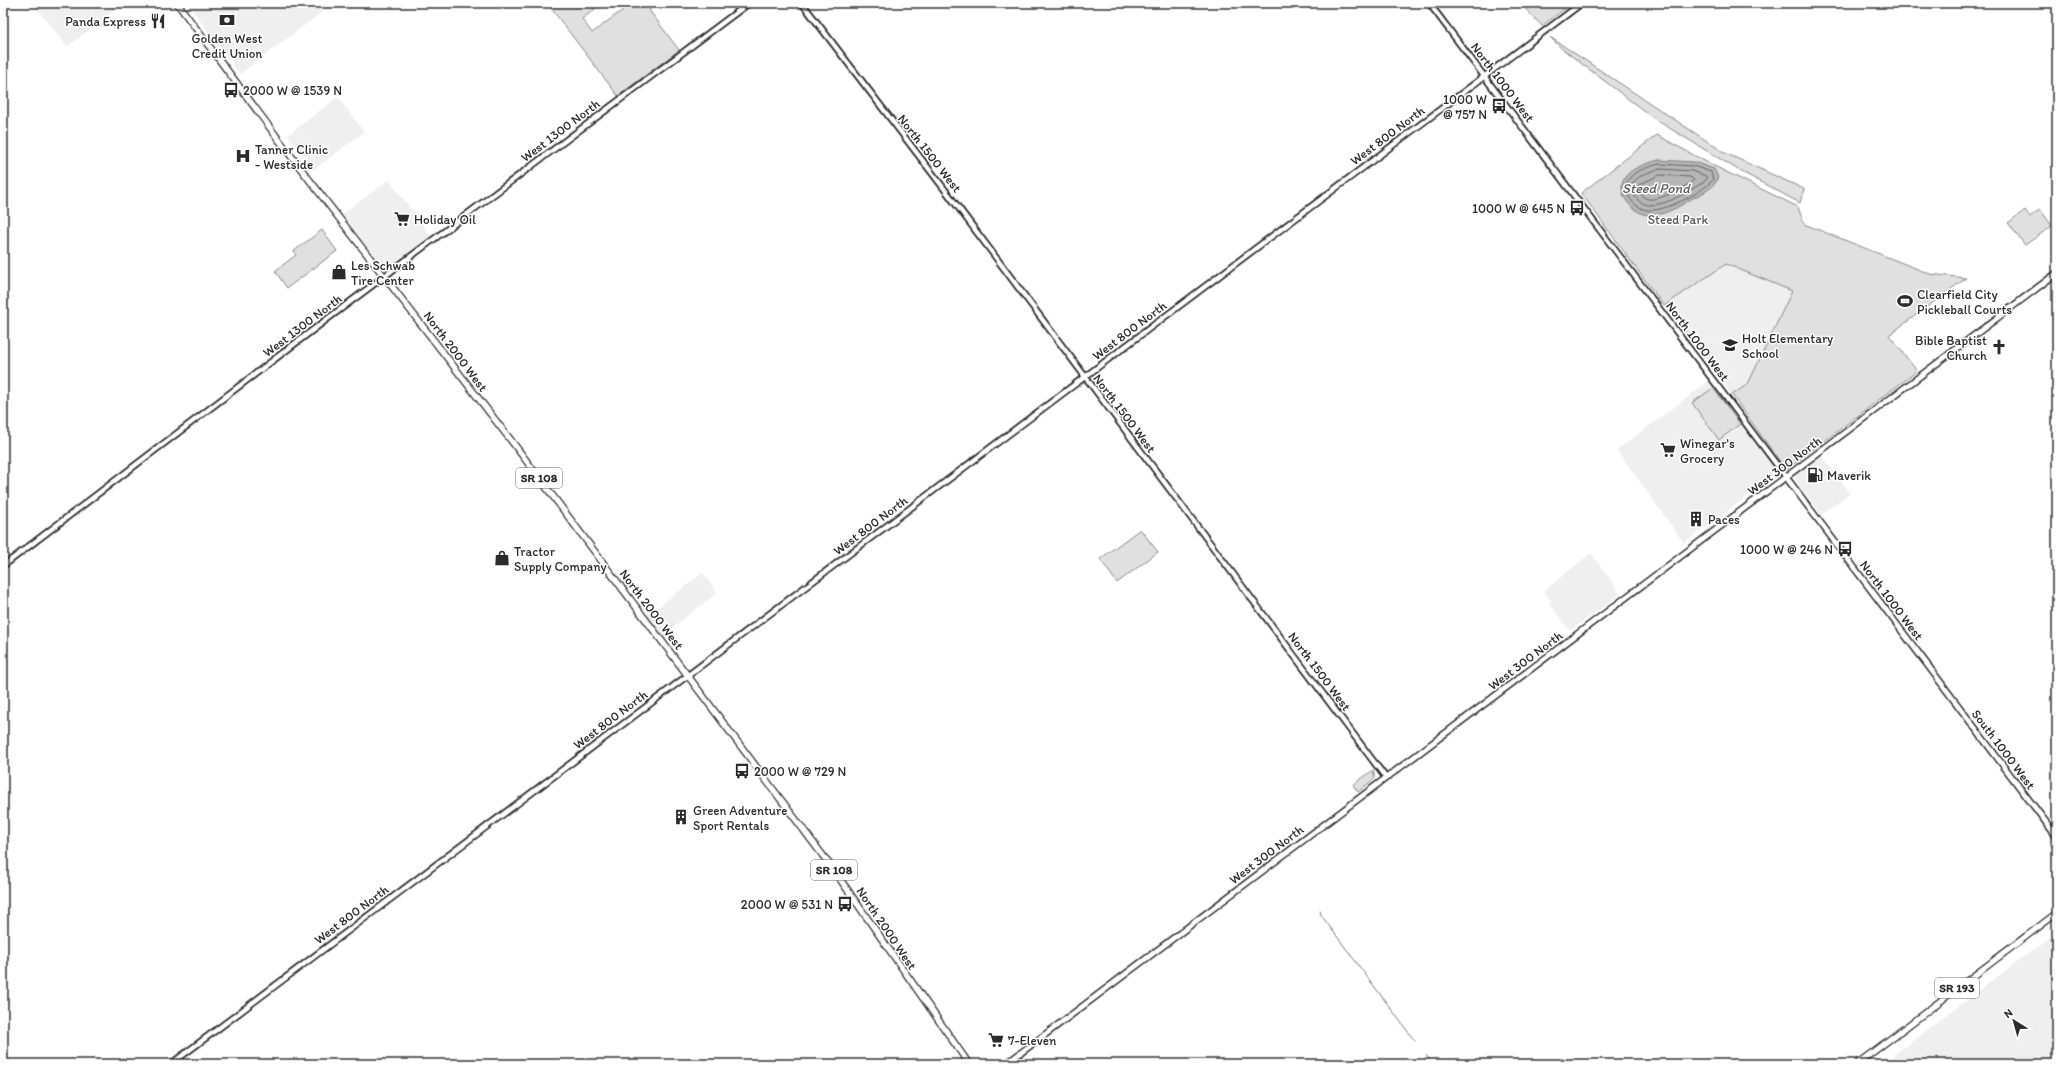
<svg xmlns="http://www.w3.org/2000/svg" width="2060" height="1067" viewBox="0 0 2060 1067" font-family="Itim,sans-serif">
<style>
.built{fill:#efefef}
.green{fill:#e0e0e0;stroke:#868686}
.water{fill:#b6b6b6;stroke:#7e7e7e}
.lines{fill:none;stroke-linecap:round;stroke-linejoin:round}
.shore{stroke:#636363;stroke-width:1}
.stream{stroke:#7e7e7e;stroke-width:1}
.tertiary-casing{stroke:#2b2b2b;stroke-width:8}
.secondary-casing{stroke:#2b2b2b;stroke-width:8}
.primary-casing{stroke:#2b2b2b;stroke-width:8}
.tertiary{stroke:#fff;stroke-width:4.5}
.secondary{stroke:#fff;stroke-width:5}
.primary{stroke:#fff;stroke-width:5.5}
.labels{text-anchor:middle;stroke-width:3;stroke-linejoin:round;paint-order:stroke}
.shield{fill:#fff;stroke:#6b6b6b;stroke-width:1}
.shield-label{font-size:12px;font-weight:bold;fill:#2b2b2b}
.poi-label{font-size:13px;fill:#2b2b2b;stroke:#fff;text-anchor:start}
.street-label{font-size:13px;fill:#2b2b2b;stroke:#fff}
.park-label{font-size:13px;fill:#585858;stroke:#fff}
.water-label{font-size:14px;font-style:italic;fill:#5c5c5c;stroke:#fff}
</style>
<rect width="100%" height="100%" fill="#fff"/>
<filter id="ink" filterUnits="userSpaceOnUse"><feTurbulence type="fractalNoise" baseFrequency=".025" numOctaves="2"/><feDisplacementMap in="SourceGraphic" scale="8" xChannelSelector="R" yChannelSelector="G"/><feConvolveMatrix kernelMatrix="1 2 1 2 8 2 1 2 1" color-interpolation-filters="sRGB"/></filter>
<g filter="url(#ink)">
<path class="built" d="M 33,3 L 124,3 L 67,47 Z
M 187,3 L 334,3 L 240,74 Z
M 338,97 L 364,132 L 314,170 L 288,135 Z
M 389,180 L 432,237 L 392,266 L 384,269 L 342,214 Z
M 1726,263 L 1792,291 L 1748,384 L 1732,395 L 1664,306 Z
M 1708,382 L 1713,388 L 1692,403 L 1719,440 L 1740,424 L 1776,471 L 1776,475 L 1684,543 L 1617,450 Z
M 1822,455 L 1850,493 L 1821,514 L 1795,480 L 1796,475 Z
M 1591,553 L 1621,594 L 1570,631 L 1549,603 L 1551,601 L 1544,591 Z
M 703,573 L 717,593 L 674,626 L 662,648 L 641,620 Z
M 2057,932 L 2057,1064 L 1882,1064 Z"/>
<path class="green" d="M 547,3 L 590,3 L 595,9 L 582,19 L 592,33 L 632,3 L 658,3 L 649,10 L 679,50 L 618,96 Z
M 1520,3 L 1572,3 L 1542,26 Z
M 1550,37 L 1725,153 L 1804,189 L 1800,203 L 1740,171 L 1656,120 L 1561,48 Z
M 1657,135 L 1710,164 L 1798,207 L 1804,224 L 1930,274 L 1966,278 L 1889,335 L 1917,371 L 1786,470 L 1732,395 L 1748,384 L 1792,291 L 1726,264 L 1664,306 L 1581,193 Z
M 2040,209 L 2052,226 L 2025,245 L 2008,223 L 2025,210 L 2030,217 Z
M 322,230 L 337,251 L 287,288 L 275,271 L 296,255 L 294,251 Z
M 1713,388 L 1740,424 L 1719,440 L 1692,403 Z
M 1140,529 L 1158,552 L 1117,583 L 1100,559 Z
M 1373,770 L 1375,778 L 1358,792 L 1353,785 Z"/>
<path class="water" d="M 1659,160 L 1694,162 L 1714,169 L 1718,177 C 1715,188 1703,193 1693,198 C 1680,206 1663,217 1647,215 C 1631,212 1614,191 1626,176 C 1633,167 1648,163 1659,160 Z"/>
<g class="lines">
<path class="shore" d="M 1659,164 L 1693,166 L 1711,172 L 1713,180 C 1703,192 1663,213 1647,210 C 1634,208 1620,191 1629,179 C 1635,170 1649,167 1659,164 Z
M 1660,169 L 1692,171 L 1706,176 L 1707,178 L 1704,182 C 1688,191 1669,205 1650,205 C 1645,205 1640,202 1637,199 C 1620,182 1646,172 1660,169 Z
M 1660,175 L 1690,177 L 1694,180 C 1687,187 1659,201 1648,199 C 1644,198 1641,195 1638,192 L 1639,185 Z"/>
<path class="stream" d="M 1320,910 L 1321,915 L 1415,1041
M 1426,1055 L 1433,1064"/>
<defs>
<path id="tertiary" d="M 802,3 L 952,199 L 1386,778
M 1429,3 L 1786,477
M 3,566 L 322,323 L 749,3
M 171,1064 L 1582,3"/>
<path id="secondary" d="M 1786,477 L 2057,837
M 1006,1064 L 2057,273"/>
<path id="primary" d="M 177,3 L 291,156 L 513,443 L 833,869 L 969,1064
M 1857,1064 L 2057,913"/>
</defs>
<use href="#tertiary" class="tertiary-casing"/>
<use href="#secondary" class="secondary-casing"/>
<use href="#primary" class="primary-casing"/>
<use href="#tertiary" class="tertiary"/>
<use href="#secondary" class="secondary"/>
<use href="#primary" class="primary"/>
</g>
</g>
<defs>
<symbol id="bank-bare" viewBox="-9 -9 18 18"><path d="M-6-4H6V4H-6ZM0-2.3a2.3 2.3 0 1 0 0 4.6a2.3 2.3 0 1 0 0-4.6Z" fill="#2b2b2b" stroke="#fff" stroke-width="2.5" paint-order="stroke"/></symbol>
<symbol id="restaurant-bare" viewBox="-9 -9 18 18"><path d="M-5-6h1v4h1v-4h1v4h1v-4h1v5L-1.5 .5V6h-2V.5L-5-1ZM5-6V6H3V1.5H1.5Q1.5-4 5-6Z" fill="#2b2b2b" stroke="#fff" stroke-width="2.5" paint-order="stroke"/></symbol>
<symbol id="bus-bare" viewBox="-9 -9 18 18"><path d="M-5-6H5V4H4V6H2V4H-2V6H-4V4H-5ZM-3.5-4V0h7V-4ZM-3.5 1.2v1.5H-2V1.2ZM2 1.2v1.5H3.5V1.2Z" fill="#2b2b2b" stroke="#fff" stroke-width="2.5" paint-order="stroke"/></symbol>
<symbol id="hospital-bare" viewBox="-9 -9 18 18"><path d="M-5-5h3v3.5h4V-5h3V5h-3V1.5h-4V5h-3Z" fill="#2b2b2b" stroke="#fff" stroke-width="2.5" paint-order="stroke"/></symbol>
<symbol id="supermarket-bare" viewBox="-9 -9 18 18"><path d="M-6-5.5h2.5l.6 2H6L4.5 2H-2.5L-4.4-4H-6ZM-1.5 3.2a1.3 1.3 0 1 0 .1 0ZM3 3.2a1.3 1.3 0 1 0 .1 0Z" fill="#2b2b2b" stroke="#fff" stroke-width="2.5" paint-order="stroke"/></symbol>
<symbol id="shop-bare" viewBox="-9 -9 18 18"><path d="M-5-2.5h2.3a2.7 3.5 0 0 1 5.4 0H5L5.5 6h-11ZM-1.5-2.5h3a1.5 2.3 0 0 0-3 0Z" fill="#2b2b2b" stroke="#fff" stroke-width="2.5" paint-order="stroke"/></symbol>
<symbol id="stadium-bare" viewBox="-9 -9 18 18"><path d="M0-5a6.5 5 0 1 0 0 10a6.5 5 0 1 0 0-10ZM-3.5-1.8h7v3.6h-7Z" fill="#2b2b2b" stroke="#fff" stroke-width="2.5" paint-order="stroke"/></symbol>
<symbol id="school-bare" viewBox="-9 -9 18 18"><path d="M0-5L7-2L0 1L-7-2ZM-4 1L0 2.5L4 1V4Q0 6-4 4Z" fill="#2b2b2b" stroke="#fff" stroke-width="2.5" paint-order="stroke"/></symbol>
<symbol id="church-bare" viewBox="-9 -9 18 18"><path d="M-1.2-6h2.4v3.5h3.3v2.4h-3.3V6h-2.4V-.1h-3.3v-2.4h3.3Z" fill="#2b2b2b" stroke="#fff" stroke-width="2.5" paint-order="stroke"/></symbol>
<symbol id="fuel-bare" viewBox="-9 -9 18 18"><path d="M-5.5-6h7V0h2V4h1.3V-2.5L3-4.5l.8-.8L6-3V5H2.5V1h-1V6h-7ZM-4.2-4.7v3.2H.2V-4.7Z" fill="#2b2b2b" stroke="#fff" stroke-width="2.5" paint-order="stroke"/></symbol>
<symbol id="building-bare" viewBox="-9 -9 18 18"><path d="M-4-6H4V6H1V3H-1V6H-4ZM-2.5-4.3h1.7v1.8h-1.7ZM.8-4.3h1.7v1.8H.8ZM-2.5-1h1.7V.8h-1.7ZM.8-1h1.7V.8H.8Z" fill="#2b2b2b" stroke="#fff" stroke-width="2.5" paint-order="stroke"/></symbol>
</defs>
<g fill-rule="evenodd">
<use href="#bank-bare" x="216" y="9" width="22" height="22"/>
<use href="#restaurant-bare" x="147" y="10" width="22" height="22"/>
<use href="#bus-bare" x="220" y="79" width="22" height="22"/>
<use href="#bus-bare" x="1488" y="95" width="22" height="22"/>
<use href="#hospital-bare" x="232" y="145" width="22" height="22"/>
<use href="#bus-bare" x="1566" y="197" width="22" height="22"/>
<use href="#supermarket-bare" x="391" y="208" width="22" height="22"/>
<use href="#shop-bare" x="328" y="261" width="22" height="22"/>
<use href="#stadium-bare" x="1894" y="290" width="22" height="22"/>
<use href="#school-bare" x="1719" y="334" width="22" height="22"/>
<use href="#church-bare" x="1988" y="336" width="22" height="22"/>
<use href="#supermarket-bare" x="1657" y="439" width="22" height="22"/>
<use href="#fuel-bare" x="1804" y="464" width="22" height="22"/>
<use href="#building-bare" x="1685" y="508" width="22" height="22"/>
<use href="#bus-bare" x="1834" y="538" width="22" height="22"/>
<use href="#shop-bare" x="491" y="547" width="22" height="22"/>
<use href="#bus-bare" x="731" y="760" width="22" height="22"/>
<use href="#building-bare" x="670" y="806" width="22" height="22"/>
<use href="#bus-bare" x="834" y="893" width="22" height="22"/>
<use href="#supermarket-bare" x="985" y="1029" width="22" height="22"/>
</g>
<g class="labels">
<g class="shield">
<rect x="516" y="468" width="46" height="20" rx="3"/>
<rect x="811" y="860" width="46" height="20" rx="3"/>
<rect x="1935" y="978" width="44" height="20" rx="3"/>
</g>
<g class="shield-label">
<text x="539" y="482">SR 108</text>
<text x="834" y="874">SR 108</text>
<text x="1957" y="992">SR 193</text>
</g>
<g class="poi-label">
<text x="146" y="26" text-anchor="end">Panda Express</text>
<text x="227" y="43" text-anchor="middle">Golden West<tspan x="227" dy="15">Credit Union</tspan></text>
<text x="243" y="95">2000 W @ 1539 N</text>
<text x="1487" y="104" text-anchor="end">1000 W<tspan x="1487" dy="15">@ 757 N</tspan></text>
<text x="255" y="154">Tanner Clinic<tspan x="255" dy="15">- Westside</tspan></text>
<text x="1565" y="213" text-anchor="end">1000 W @ 645 N</text>
<text x="414" y="224">Holiday Oil</text>
<text x="351" y="270">Les Schwab<tspan x="351" dy="15">Tire Center</tspan></text>
<text x="1917" y="299">Clearfield City<tspan x="1917" dy="15">Pickleball Courts</tspan></text>
<text x="1742" y="343">Holt Elementary<tspan x="1742" dy="15">School</tspan></text>
<text x="1987" y="345" text-anchor="end">Bible Baptist<tspan x="1987" dy="15">Church</tspan></text>
<text x="1680" y="448">Winegar's<tspan x="1680" dy="15">Grocery</tspan></text>
<text x="1827" y="480">Maverik</text>
<text x="1708" y="524">Paces</text>
<text x="1833" y="554" text-anchor="end">1000 W @ 246 N</text>
<text x="514" y="556">Tractor<tspan x="514" dy="15">Supply Company</tspan></text>
<text x="754" y="776">2000 W @ 729 N</text>
<text x="693" y="815">Green Adventure<tspan x="693" dy="15">Sport Rentals</tspan></text>
<text x="833" y="909" text-anchor="end">2000 W @ 531 N</text>
<text x="1008" y="1045">7-Eleven</text>
</g>
<g class="street-label">
<text transform="translate(1503 82) rotate(53)" y="5">North 1000 West</text>
<text transform="translate(560 130) rotate(-37)" y="5">West 1300 North</text>
<text transform="translate(1387 135) rotate(-37)" y="5">West 800 North</text>
<text transform="translate(930 153) rotate(52)" y="5">North 1500 West</text>
<text transform="translate(302 325) rotate(-37)" y="5">West 1300 North</text>
<text transform="translate(1129 330) rotate(-37)" y="5">West 800 North</text>
<text transform="translate(1698 341) rotate(53)" y="5">North 1000 West</text>
<text transform="translate(456 351) rotate(53)" y="5">North 2000 West</text>
<text transform="translate(1125 413) rotate(53)" y="5">North 1500 West</text>
<text transform="translate(1784 465) rotate(-37)" y="5">West 300 North</text>
<text transform="translate(870 525) rotate(-37)" y="5">West 800 North</text>
<text transform="translate(1892 600) rotate(53)" y="5">North 1000 West</text>
<text transform="translate(652 609) rotate(53)" y="5">North 2000 West</text>
<text transform="translate(1525 660) rotate(-37)" y="5">West 300 North</text>
<text transform="translate(1320 671) rotate(53)" y="5">North 1500 West</text>
<text transform="translate(610 719) rotate(-37)" y="5">West 800 North</text>
<text transform="translate(2004 749) rotate(53)" y="5">South 1000 West</text>
<text transform="translate(1266 854) rotate(-37)" y="5">West 300 North</text>
<text transform="translate(351 914) rotate(-37)" y="5">West 800 North</text>
<text transform="translate(887 928) rotate(56)" y="5">North 2000 West</text>
</g>
<g class="park-label">
<text x="1678" y="224">Steed Park</text>
</g>
<g class="water-label">
<text x="1656" y="193">Steed Pond</text>
</g>
</g>
<rect width="2060" height="1067" fill="none" stroke="#fff" stroke-width="16"/>
<rect x="8" y="8" width="2044" height="1051" fill="none" stroke="#2b2b2b" stroke-width="1.5" filter="url(#ink)"/>
<g transform="translate(2014 1021) rotate(323)" stroke="#ffffff" stroke-width="3" paint-order="stroke">
<path d="M0-3L7 15L0 10L-7 15Z" fill="#2b2b2b"/>
<text y="-6" font-size="11" font-weight="bold" text-anchor="middle" fill="#2b2b2b">N</text>
</g>
</svg>
